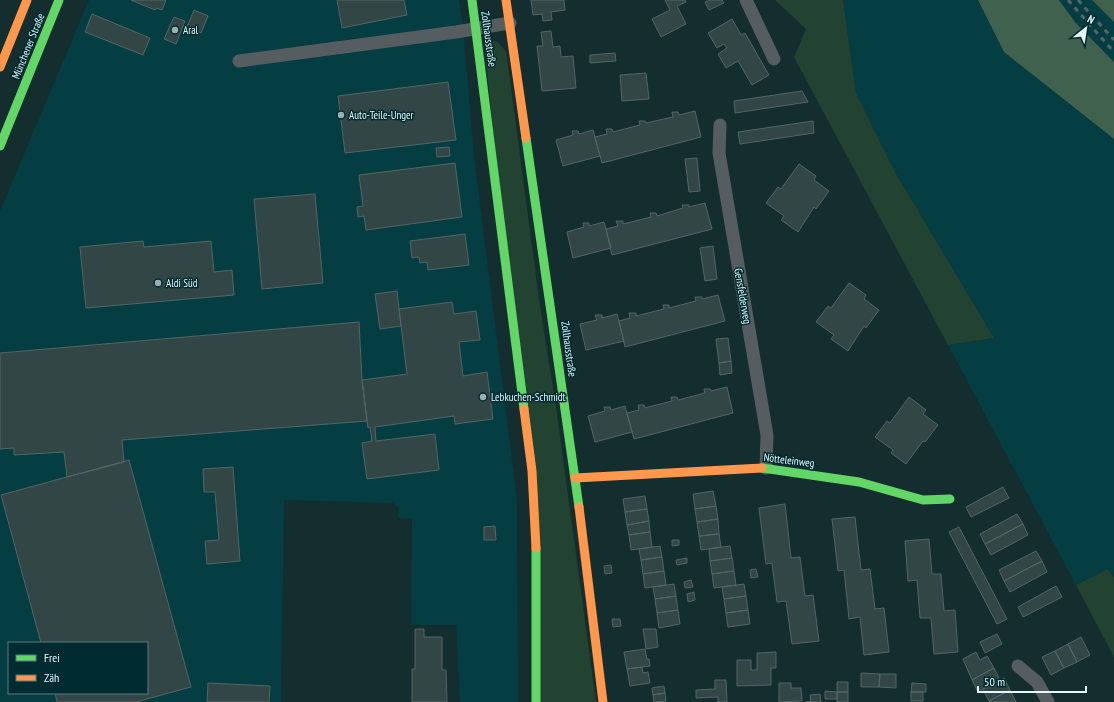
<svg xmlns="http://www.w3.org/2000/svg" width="1114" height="702" viewBox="0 0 1114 702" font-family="'PT Sans Narrow',sans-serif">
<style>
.built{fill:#043d42;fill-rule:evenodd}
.green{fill:#224331}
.forest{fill:#3f614d}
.building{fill:#324645;stroke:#536665}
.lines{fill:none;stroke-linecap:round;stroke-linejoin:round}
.street{stroke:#555d61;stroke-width:13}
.fast{stroke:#63d668;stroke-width:9}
.slow{stroke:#ff974d;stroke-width:9}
.rail{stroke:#576568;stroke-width:3;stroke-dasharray:5 5;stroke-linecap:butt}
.poi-dot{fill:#9ab1b4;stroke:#002b30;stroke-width:1.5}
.labels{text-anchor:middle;stroke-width:3;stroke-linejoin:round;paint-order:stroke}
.poi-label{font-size:11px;fill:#e2f8fb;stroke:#002b30;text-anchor:start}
.street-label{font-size:11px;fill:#e2f8fb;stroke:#002b30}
</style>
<rect width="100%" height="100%" fill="#142d2f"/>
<path class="built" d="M 89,0 L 459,0 L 463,27 L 474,156 L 517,500 L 518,702 L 460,702 L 456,625 L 411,625 L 412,519 L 398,518 L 399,508 L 393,503 L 284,500 L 281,702 L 0,702 L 0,211 ZM 9,643 L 147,643 L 147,693 L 9,693 Z
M 843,0 L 978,0 L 1004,52 L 1114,139 L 1114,577 L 1107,569 L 1076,585 L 948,345 L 994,338 L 895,172 L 856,93 Z
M 1059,0 L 1092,0 L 1114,22 L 1114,62 L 1075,22 Z"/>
<path class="green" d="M 775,0 L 843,0 L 856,93 L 895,172 L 994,338 L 948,345 L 794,57 L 806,29 Z
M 489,40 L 497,42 L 506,51 L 540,306 L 556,407 L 596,702 L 538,702 L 537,541 L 484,42 Z
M 1107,569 L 1114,577 L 1114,657 L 1076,585 Z"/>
<path class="forest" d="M 978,0 L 1059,0 L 1075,22 L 1114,62 L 1114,139 L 1004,52 Z
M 1092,0 L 1114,0 L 1114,22 Z"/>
<path class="building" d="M 131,0 L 166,0 L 162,10 L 156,8 L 155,10 Z
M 337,0 L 404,0 L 407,15 L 342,28 Z
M 531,0 L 564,0 L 565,10 L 551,12 L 552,20 L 543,21 L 542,14 L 533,15 Z
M 665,0 L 685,0 L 686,2 L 677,6 L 686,24 L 661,37 L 652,19 L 670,10 Z
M 710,0 L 722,0 L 724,3 L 709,10 L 705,2 Z
M 194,10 L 208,16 L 201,33 L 187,27 Z
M 92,14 L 150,38 L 143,55 L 85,32 Z
M 174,17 L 185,21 L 176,44 L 164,39 Z
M 732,19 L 741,35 L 745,33 L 769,75 L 752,85 L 738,61 L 726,68 L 718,54 L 727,48 L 724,44 L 717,48 L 708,33 Z
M 551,31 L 553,47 L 560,46 L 561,57 L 573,56 L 576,88 L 542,91 L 537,46 L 543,46 L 541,32 Z
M 615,53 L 616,61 L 590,63 L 590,55 Z
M 646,73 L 649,99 L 622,101 L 620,75 Z
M 448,82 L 456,140 L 345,153 L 338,96 Z
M 802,91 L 808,102 L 735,113 L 734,101 Z
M 695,111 L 701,137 L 602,163 L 595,137 L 607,134 L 606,129 L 612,129 L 613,132 L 640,125 L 639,121 L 645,121 L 646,123 L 673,117 L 672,112 L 678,112 L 679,115 Z
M 813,121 L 814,133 L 740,144 L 738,132 Z
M 593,130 L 600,156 L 563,166 L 556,140 L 573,135 L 572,131 L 578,131 L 579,134 Z
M 449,147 L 450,156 L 437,157 L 436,148 Z
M 697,158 L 700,191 L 689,192 L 685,159 Z
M 455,163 L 462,217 L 366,230 L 364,216 L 358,217 L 357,207 L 363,206 L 359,175 Z
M 799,164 L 816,176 L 814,180 L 829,191 L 816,209 L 814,207 L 798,232 L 781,220 L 784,216 L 766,203 L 778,187 L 781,189 Z
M 315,194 L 323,283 L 262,289 L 254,199 Z
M 705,203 L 712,229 L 612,255 L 606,229 L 618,226 L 616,221 L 623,221 L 623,224 L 651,217 L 650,213 L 656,213 L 657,216 L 683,208 L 682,205 L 689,205 L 689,207 Z
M 604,222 L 611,248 L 573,258 L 567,232 L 584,227 L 583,223 L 589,223 L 589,226 Z
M 465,234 L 469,265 L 428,270 L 427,262 L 420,263 L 419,257 L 412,258 L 410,241 Z
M 143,241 L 144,247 L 211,241 L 214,272 L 232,270 L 234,295 L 86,308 L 80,247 Z
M 713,246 L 717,279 L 705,281 L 700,248 Z
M 849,283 L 866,295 L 864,299 L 879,310 L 866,328 L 864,326 L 848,351 L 831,339 L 834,335 L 816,322 L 828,306 L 831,308 Z
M 397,291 L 401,326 L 380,329 L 375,294 Z
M 718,295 L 725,321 L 625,347 L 619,321 L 630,318 L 629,313 L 636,313 L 636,316 L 664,309 L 663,305 L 669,305 L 669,308 L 696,301 L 695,297 L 702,297 L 702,299 Z
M 452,302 L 454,314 L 476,311 L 480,340 L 459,342 L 463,376 L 487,372 L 493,419 L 455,424 L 454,416 L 375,427 L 376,441 L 435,434 L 439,470 L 367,479 L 362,443 L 372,441 L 370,427 L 368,428 L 362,380 L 407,374 L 399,309 Z
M 617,314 L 624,341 L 586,350 L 580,324 L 597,320 L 595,315 L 602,315 L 602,318 Z
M 359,322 L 362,380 L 367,421 L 122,440 L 124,462 L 67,477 L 64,452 L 14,455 L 14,448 L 0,449 L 0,353 Z
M 728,338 L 731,361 L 719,363 L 716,339 Z
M 731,361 L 732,373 L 720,375 L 719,363 Z
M 727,387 L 733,413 L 634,439 L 627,413 L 639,410 L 638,405 L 644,405 L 645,408 L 672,401 L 671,397 L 677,397 L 678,400 L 705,393 L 704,389 L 710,389 L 711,391 Z
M 909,397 L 926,410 L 923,414 L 938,425 L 925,442 L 923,441 L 906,464 L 891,453 L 893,450 L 875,437 L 887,421 L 890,423 Z
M 625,406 L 632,432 L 595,442 L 588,416 L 605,411 L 604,407 L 610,407 L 611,410 Z
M 129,460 L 191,687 L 136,702 L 57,702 L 55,693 L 147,693 L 147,643 L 41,643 L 1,495 Z
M 233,467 L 240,561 L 207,564 L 205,541 L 219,540 L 215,492 L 204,492 L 203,469 Z
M 1003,487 L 1009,498 L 971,517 L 966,507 Z
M 713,491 L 716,506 L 695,509 L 693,494 Z
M 645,496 L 647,509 L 625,512 L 623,499 Z
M 785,504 L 791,558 L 800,557 L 805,596 L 813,595 L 819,641 L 792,644 L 786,601 L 777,602 L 772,563 L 766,564 L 759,508 Z
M 716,506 L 718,519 L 697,522 L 695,509 Z
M 647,509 L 649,521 L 627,525 L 625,512 Z
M 1017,514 L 1023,524 L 985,544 L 980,534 Z
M 855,517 L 861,570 L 870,569 L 875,609 L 884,608 L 889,652 L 864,655 L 860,617 L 849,619 L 844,570 L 838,571 L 832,519 Z
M 718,519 L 719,534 L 699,536 L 697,522 Z
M 649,521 L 650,532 L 629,535 L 627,525 Z
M 1023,524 L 1028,535 L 991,555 L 985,544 Z
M 495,526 L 496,540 L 484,540 L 484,527 Z
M 959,527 L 1007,619 L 997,624 L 949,532 Z
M 650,532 L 652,547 L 631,550 L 629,535 Z
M 719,534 L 721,547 L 701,550 L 699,536 Z
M 929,539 L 932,574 L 941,574 L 944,611 L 955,610 L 958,652 L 934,654 L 931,618 L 920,618 L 917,580 L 908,581 L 905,541 Z
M 672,540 L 679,540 L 679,545 L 672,546 Z
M 660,546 L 662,557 L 641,560 L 639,549 Z
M 730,546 L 732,558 L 710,561 L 709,549 Z
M 1036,551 L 1042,561 L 1004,581 L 999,570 Z
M 662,557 L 664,571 L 643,574 L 641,560 Z
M 687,558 L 687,563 L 677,565 L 676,560 Z
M 732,558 L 734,571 L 712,574 L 710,561 Z
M 1042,561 L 1047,572 L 1010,592 L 1004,581 Z
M 611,565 L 612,573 L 605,574 L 604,566 Z
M 756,569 L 758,577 L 751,578 L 750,570 Z
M 664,571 L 666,585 L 645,588 L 643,574 Z
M 734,571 L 736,585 L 714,588 L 712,574 Z
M 691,580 L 693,587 L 685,588 L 684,582 Z
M 674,584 L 676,596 L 655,599 L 653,587 Z
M 744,584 L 746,596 L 724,599 L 722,587 Z
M 1056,586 L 1062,597 L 1023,617 L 1018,607 Z
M 694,592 L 695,600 L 688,602 L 687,594 Z
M 676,596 L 678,610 L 657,613 L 655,599 Z
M 746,596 L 748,610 L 726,613 L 724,599 Z
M 678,610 L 680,624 L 659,628 L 657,613 Z
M 748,610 L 750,624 L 728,627 L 726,613 Z
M 612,619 L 620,619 L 621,626 L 613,627 Z
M 415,629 L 424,629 L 424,637 L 442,637 L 442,670 L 446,670 L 447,702 L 412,702 L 412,669 L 415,669 Z
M 643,629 L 656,629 L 658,647 L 646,649 Z
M 997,634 L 1002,644 L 985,653 L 980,642 Z
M 1081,637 L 1090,655 L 1077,662 L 1068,644 Z
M 1068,644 L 1077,662 L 1064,668 L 1055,651 Z
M 645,649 L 647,659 L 649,659 L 650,666 L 627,669 L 624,652 Z
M 1055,651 L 1064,668 L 1051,675 L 1042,657 Z
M 776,652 L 776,668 L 771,668 L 771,685 L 737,686 L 737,660 L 751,660 L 751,670 L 757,670 L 757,653 Z
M 976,652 L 980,660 L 987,656 L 994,668 L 972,680 L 963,659 Z
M 642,667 L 643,673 L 648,672 L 650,683 L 630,686 L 627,669 Z
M 994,668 L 1000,680 L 978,692 L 972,680 Z
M 861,673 L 880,674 L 879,687 L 861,687 Z
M 880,674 L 896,674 L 896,688 L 879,687 Z
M 1004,678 L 1010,690 L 989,701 L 983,689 Z
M 715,680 L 726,680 L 727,702 L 718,702 L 718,697 L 696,698 L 696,690 L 715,689 Z
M 837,682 L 848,682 L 848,692 L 837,692 Z
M 208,683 L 270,686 L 269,702 L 207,702 Z
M 779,683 L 791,683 L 791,688 L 801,688 L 802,701 L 779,702 Z
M 912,683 L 926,684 L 926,692 L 911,692 Z
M 664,686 L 665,693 L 653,695 L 652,688 Z
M 1010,690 L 1016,702 L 990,702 L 989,701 Z
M 825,691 L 837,692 L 837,699 L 825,699 Z
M 837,692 L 848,692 L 848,702 L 837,702 Z
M 911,692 L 923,692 L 923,701 L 911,701 Z
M 665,693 L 666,701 L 654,702 L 653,695 Z
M 820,694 L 821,702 L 806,702 L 811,701 L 810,695 Z"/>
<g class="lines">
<path class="street" d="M 746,0 L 774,59
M 239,61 L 456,32 L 510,23
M 720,125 L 719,153 L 767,435 L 766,468
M 1018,666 L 1037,682 L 1048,702"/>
<path class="fast" d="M 472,0 L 524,409
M 526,138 L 579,507
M 0,146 L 59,0
M 762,468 L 859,482 L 923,500 L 950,499
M 536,548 L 536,702"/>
<path class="slow" d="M 506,0 L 526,138
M 0,67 L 27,0
M 524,409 L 532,471 L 536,548
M 575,478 L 762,468
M 579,507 L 603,702"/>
<path class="rail" d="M 1068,0 L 1114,52
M 1078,0 L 1114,40"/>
</g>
<g class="poi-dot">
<circle cx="175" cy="30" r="4"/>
<circle cx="341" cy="115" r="4"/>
<circle cx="158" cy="283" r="4"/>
<circle cx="483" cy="397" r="4"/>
</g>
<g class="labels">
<g class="poi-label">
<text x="183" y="34">Aral</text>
<text x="349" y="119">Auto-Teile-Unger</text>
<text x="166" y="287">Aldi Süd</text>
<text x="491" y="401">Lebkuchen-Schmidt</text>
</g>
<g class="street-label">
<text transform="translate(489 39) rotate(82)" y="4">Zollhausstraße</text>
<text transform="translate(28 46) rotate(-68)" y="4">Münchener Straße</text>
<text transform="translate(743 296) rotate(80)" y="4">Gensfelderweg</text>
<text transform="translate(569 349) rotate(82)" y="4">Zollhausstraße</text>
<text transform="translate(789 460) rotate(7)" y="4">Nötteleinweg</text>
</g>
</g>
<rect x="8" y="642" width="140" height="52" fill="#002b30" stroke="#5a7d81"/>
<rect x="16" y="655" width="20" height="6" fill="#63d668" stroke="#5a7d81"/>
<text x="44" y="662" font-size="12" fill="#e2f8fb">Frei</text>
<rect x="16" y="675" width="20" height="6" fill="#ff974d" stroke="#5a7d81"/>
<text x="44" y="682" font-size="12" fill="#e2f8fb">Zäh</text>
<g transform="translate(1086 28) rotate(30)" stroke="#002b30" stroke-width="3" paint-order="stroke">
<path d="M0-3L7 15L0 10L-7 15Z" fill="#e2f8fb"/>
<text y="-6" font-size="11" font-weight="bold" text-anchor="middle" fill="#e2f8fb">N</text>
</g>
<path d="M978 686v6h108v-6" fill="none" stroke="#e2f8fb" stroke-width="2"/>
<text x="984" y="686" font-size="12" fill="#e2f8fb" stroke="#002b30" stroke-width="3" paint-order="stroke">50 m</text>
</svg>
